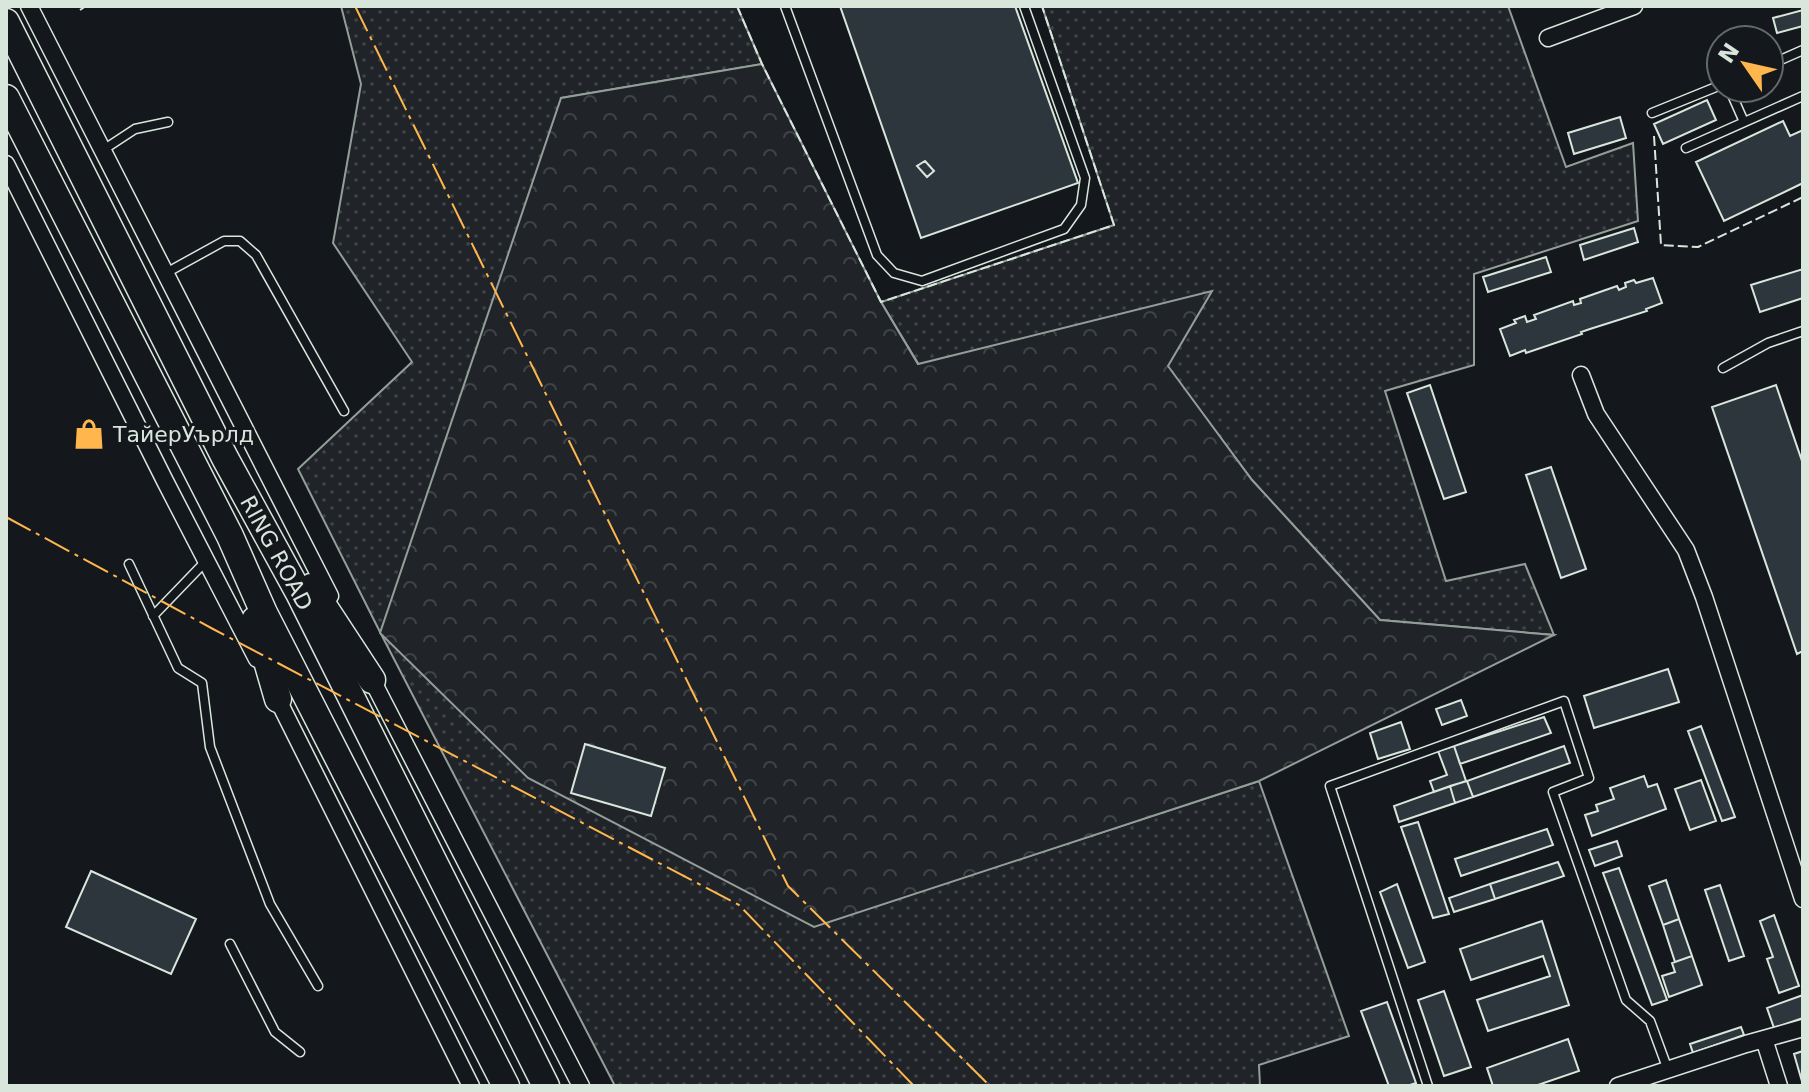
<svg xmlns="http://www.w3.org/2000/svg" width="1809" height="1092" viewBox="0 0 1809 1092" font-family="'DejaVu Sans',sans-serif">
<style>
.grass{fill:url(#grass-dots);stroke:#939e99;stroke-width:2}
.forest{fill:url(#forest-crowns);stroke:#939e99;stroke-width:2}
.building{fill:#2c363c;stroke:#d8e6dc;stroke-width:2}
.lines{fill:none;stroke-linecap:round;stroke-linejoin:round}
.service-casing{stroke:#d8e6dc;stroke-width:11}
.minor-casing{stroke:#d8e6dc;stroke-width:19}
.trunk-casing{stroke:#d8e6dc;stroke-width:29}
.service{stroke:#14181c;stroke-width:8}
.minor{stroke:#14181c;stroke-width:16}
.trunk{stroke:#14181c;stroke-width:26}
.fence{stroke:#d8e6dc;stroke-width:2;stroke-dasharray:10 4;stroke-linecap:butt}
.power{stroke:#ffb74d;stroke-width:2;stroke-dasharray:28 6 4 6;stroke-linecap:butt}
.labels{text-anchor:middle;stroke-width:6;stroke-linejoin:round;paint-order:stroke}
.poi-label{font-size:22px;fill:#d8e6dc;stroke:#14181c;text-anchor:start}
.street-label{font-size:22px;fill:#d8e6dc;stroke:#14181c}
</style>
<defs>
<pattern id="grass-dots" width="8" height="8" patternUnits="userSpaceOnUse" patternTransform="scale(2)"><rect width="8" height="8" fill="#202428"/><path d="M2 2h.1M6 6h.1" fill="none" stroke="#404447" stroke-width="1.8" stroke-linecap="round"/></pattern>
<pattern id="forest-crowns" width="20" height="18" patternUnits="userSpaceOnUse" patternTransform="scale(2)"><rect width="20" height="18" fill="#202428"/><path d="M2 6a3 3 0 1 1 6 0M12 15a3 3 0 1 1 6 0" fill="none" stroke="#404447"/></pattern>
</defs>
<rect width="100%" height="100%" fill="#14181c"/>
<path class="grass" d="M 341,6 L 737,6 L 762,64 L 561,98 L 814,926 L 1259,781 L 1349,1036 L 1259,1065 L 1260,1086 L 615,1086 L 380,632 L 298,469 L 412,362 L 333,243 L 361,84 Z
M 1042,6 L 1508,6 L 1566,167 L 1633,143 L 1638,221 L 1474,274 L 1474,365 L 1385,391 L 1446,581 L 1525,564 L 1554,635 L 1380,620 L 1252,480 L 1167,366 L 1211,292 L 919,365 L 881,302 L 1114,225 Z"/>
<path class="forest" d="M 762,64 L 881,302 L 918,364 L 1212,291 L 1168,366 L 1252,480 L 1380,620 L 1554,635 L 1259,781 L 814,927 L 528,778 L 380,633 L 561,98 Z"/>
<path class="building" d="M 840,6 L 1015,6 L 1078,183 L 921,238 Z
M 1803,10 L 1803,26 L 1777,33 L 1773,18 Z
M 1707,100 L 1716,120 L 1663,144 L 1654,124 Z
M 1620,117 L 1626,138 L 1574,154 L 1568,133 Z
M 1783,121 L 1790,136 L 1803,130 L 1803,183 L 1724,221 L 1696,162 Z
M 925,161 L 934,171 L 927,177 L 917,166 Z
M 1634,228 L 1638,242 L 1584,260 L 1580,245 Z
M 1546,257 L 1551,272 L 1488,292 L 1483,277 Z
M 1803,269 L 1803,298 L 1760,312 L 1751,285 Z
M 1653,278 L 1662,303 L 1646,309 L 1647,311 L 1590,329 L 1581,332 L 1582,334 L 1526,353 L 1525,350 L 1510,356 L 1500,329 L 1516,323 L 1514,320 L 1525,316 L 1527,322 L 1536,319 L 1534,315 L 1573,301 L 1574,305 L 1581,303 L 1580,299 L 1617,286 L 1619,290 L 1626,287 L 1625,283 L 1634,280 L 1636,283 Z
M 1430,385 L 1466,492 L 1444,499 L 1407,393 Z
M 1776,385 L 1803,464 L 1803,651 L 1797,654 L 1712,407 Z
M 1551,467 L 1586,569 L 1561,578 L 1526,475 Z
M 1668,669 L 1679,702 L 1594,728 L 1584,696 Z
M 1461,700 L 1467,716 L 1442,725 L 1436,709 Z
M 1544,717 L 1551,733 L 1460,764 L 1454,746 Z
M 1401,722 L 1410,749 L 1378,759 L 1370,733 Z
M 1701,726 L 1735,817 L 1722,821 L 1688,731 Z
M 585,744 L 665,768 L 651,816 L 571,793 Z
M 1454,746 L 1466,781 L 1434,792 L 1430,781 L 1447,775 L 1438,751 Z
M 1564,746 L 1570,763 L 1473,797 L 1467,781 Z
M 1644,776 L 1648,787 L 1657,784 L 1666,809 L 1592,836 L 1585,815 L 1598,811 L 1596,805 L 1614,799 L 1610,788 Z
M 1701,780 L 1716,821 L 1690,830 L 1675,789 Z
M 1467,781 L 1473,797 L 1455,803 L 1450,786 Z
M 1450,786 L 1455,803 L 1399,822 L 1394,806 Z
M 1418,822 L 1449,914 L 1433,918 L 1401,827 Z
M 1547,829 L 1553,845 L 1461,876 L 1455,859 Z
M 1617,841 L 1622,856 L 1595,866 L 1589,850 Z
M 1558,862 L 1564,876 L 1495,899 L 1490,884 Z
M 1619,868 L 1667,1000 L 1652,1005 L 1603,873 Z
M 91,871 L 196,919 L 171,974 L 66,927 Z
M 1666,880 L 1679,919 L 1663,925 L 1649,886 Z
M 1397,884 L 1425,962 L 1408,968 L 1380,892 Z
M 1490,884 L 1495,899 L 1454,912 L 1449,898 Z
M 1720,885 L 1744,956 L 1729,961 L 1705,890 Z
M 1774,915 L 1799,986 L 1779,993 L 1767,959 L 1773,957 L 1760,921 Z
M 1679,919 L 1692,956 L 1675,962 L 1663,925 Z
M 1542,921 L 1569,1005 L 1488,1031 L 1477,1000 L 1550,976 L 1543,956 L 1471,980 L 1460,949 Z
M 1692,956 L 1702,985 L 1669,997 L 1662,976 L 1675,972 L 1672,963 Z
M 1444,991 L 1471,1067 L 1444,1076 L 1418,1000 Z
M 1803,995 L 1803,1018 L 1774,1028 L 1767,1008 Z
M 1387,1002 L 1416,1083 L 1407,1086 L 1389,1086 L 1361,1011 Z
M 1741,1027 L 1744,1035 L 1693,1053 L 1690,1044 Z
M 1568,1039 L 1579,1071 L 1535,1086 L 1493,1086 L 1487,1068 Z
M 1803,1051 L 1803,1085 L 1794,1054 Z"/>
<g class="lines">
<defs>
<path id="service" d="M 785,6 L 877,255 L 894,273 L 922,281 L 1064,229 L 1081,205 L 1085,178 L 1024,6
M 1769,65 L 1803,50
M 1729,88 L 1744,122
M 1652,113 L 1721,85
M 1686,148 L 1803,96
M 103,150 L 135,129 L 168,122
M 166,273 L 224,241 L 240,241 L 256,255 L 344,411
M 1723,368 L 1768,343 L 1803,331
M 129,564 L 178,668 L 202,683 L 210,747 L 270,904 L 318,986
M 153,616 L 206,561
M 230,944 L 275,1032 L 300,1052
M 1428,1086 L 1330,786 L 1564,701 L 1589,778 L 1553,792 L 1626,1000 L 1650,1021 L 1668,1070"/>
<path id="minor" d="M 29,6 L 330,596
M 1548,38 L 1634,6
M 6,164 L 165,481 L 257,659
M 1581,375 L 1596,414 L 1686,550 L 1704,597 L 1803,899
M 369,674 L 581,1086
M 273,690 L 471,1086
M 1764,1039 L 1779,1086
M 1618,1086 L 1746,1044 L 1803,1028"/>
<g id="trunk">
<path id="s1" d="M 6,22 L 225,458 L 299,593 L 546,1086"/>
<path d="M 6,98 L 230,536 L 264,613 L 506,1086"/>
<path d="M 311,587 L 372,680"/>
<path d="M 255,620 L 278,699"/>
</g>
</defs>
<use href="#service" class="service-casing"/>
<use href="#minor" class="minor-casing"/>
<use href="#trunk" class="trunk-casing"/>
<use href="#service" class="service"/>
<use href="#minor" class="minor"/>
<use href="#trunk" class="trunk"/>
<path class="fence" d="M 737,6 L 762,64 L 881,302 L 1114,225 L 1042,6
M 80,10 L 86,6
M 1654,136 L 1661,245 L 1698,247 L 1803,197"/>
<path class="power" d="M 355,6 L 788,886 L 990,1086
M 6,517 L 213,629 L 739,905 L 914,1086"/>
</g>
<defs>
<symbol id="shop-bare" viewBox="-9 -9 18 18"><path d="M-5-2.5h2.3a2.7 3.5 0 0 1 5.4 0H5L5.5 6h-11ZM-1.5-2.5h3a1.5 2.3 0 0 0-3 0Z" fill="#ffb74d" stroke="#14181c" stroke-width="2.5" paint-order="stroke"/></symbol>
</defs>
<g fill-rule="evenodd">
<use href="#shop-bare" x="67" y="412" width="44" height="44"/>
</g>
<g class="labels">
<g class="poi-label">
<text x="113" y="442">ТайерУърлд</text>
</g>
<g class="street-label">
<text dy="8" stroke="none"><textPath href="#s1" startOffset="596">RING ROAD</textPath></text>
</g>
</g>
<rect width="1809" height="1092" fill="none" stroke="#d8e6dc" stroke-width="16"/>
<g transform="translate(1745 64) rotate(304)"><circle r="38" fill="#14181c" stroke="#626a69" stroke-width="2"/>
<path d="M0-6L14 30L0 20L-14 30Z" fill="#ffb74d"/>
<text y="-12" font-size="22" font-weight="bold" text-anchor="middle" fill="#d8e6dc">N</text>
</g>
</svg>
